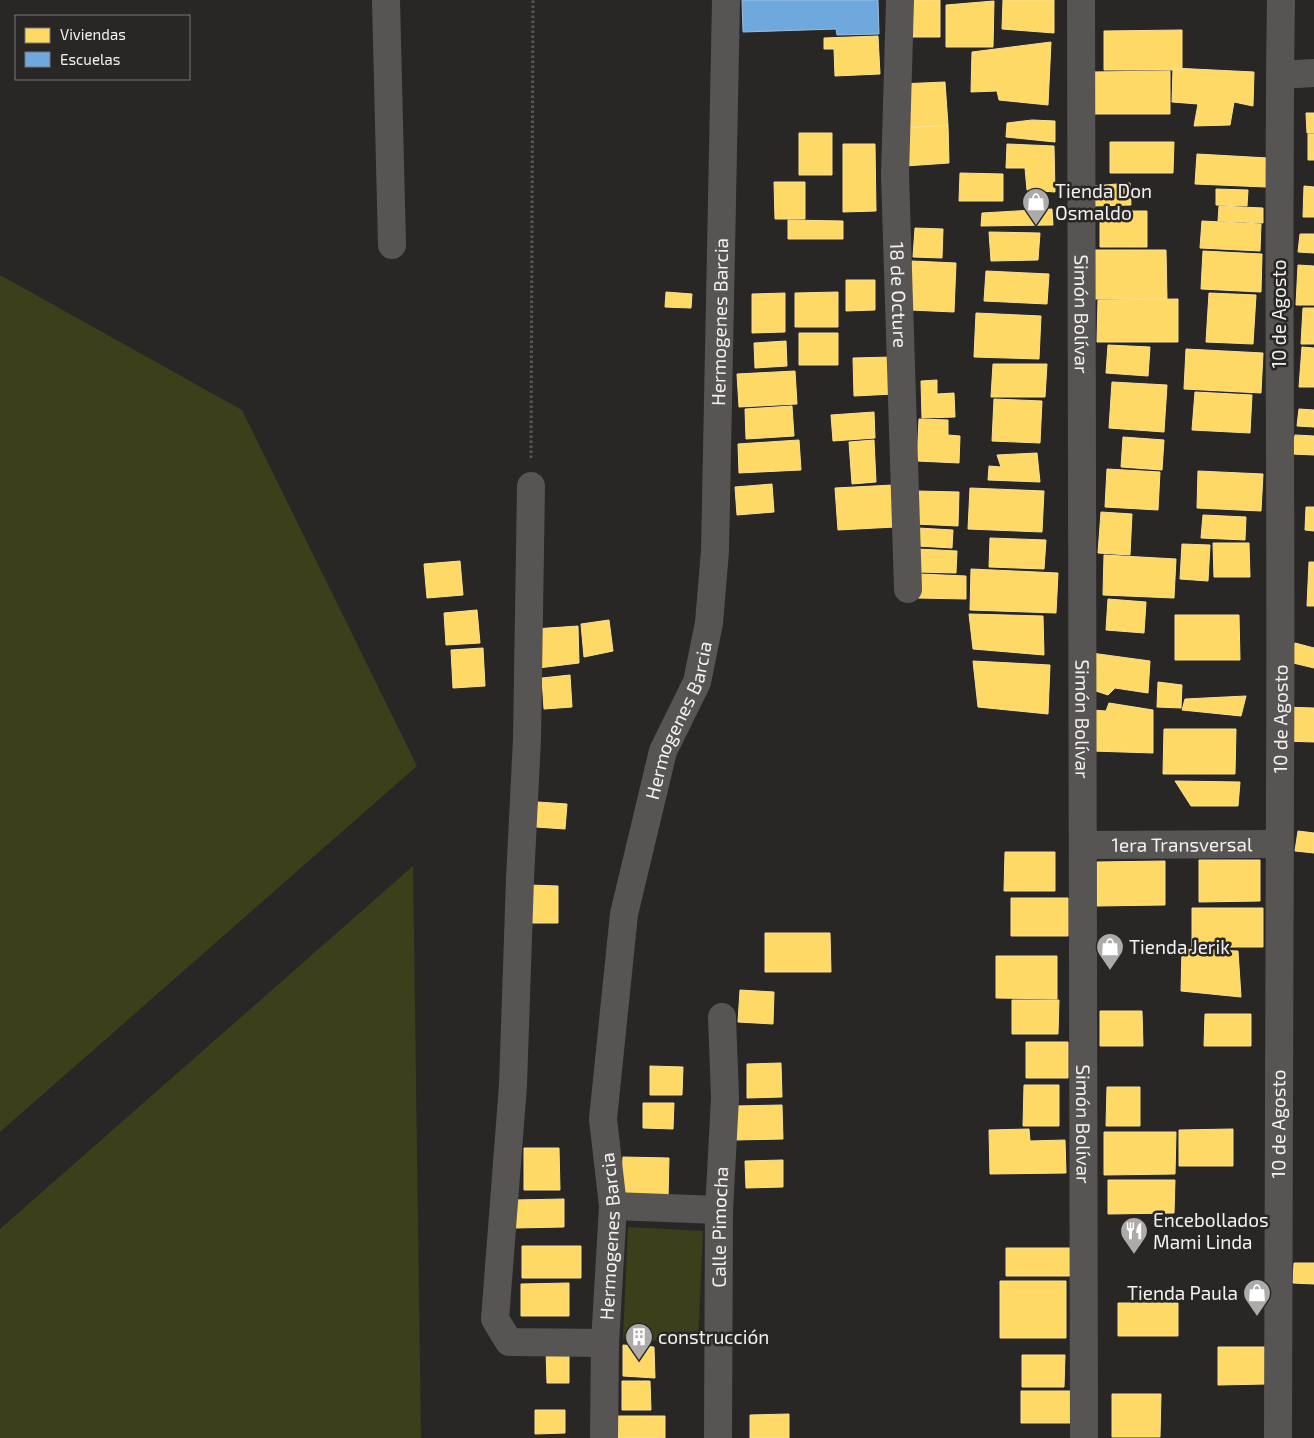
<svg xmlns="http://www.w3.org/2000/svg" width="1314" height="1438" viewBox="0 0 1314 1438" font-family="'Exo 2',sans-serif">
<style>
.green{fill:#3b3f1a}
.homes{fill:#ffd966;stroke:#fbe090}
.schools{fill:#6fa8dc;stroke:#97bee2}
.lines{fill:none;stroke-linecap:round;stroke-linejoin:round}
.path{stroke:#575655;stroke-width:3;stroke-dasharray:2.5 2.5;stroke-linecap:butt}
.minor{stroke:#565554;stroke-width:28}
.labels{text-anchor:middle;stroke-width:5;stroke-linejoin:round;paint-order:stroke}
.poi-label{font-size:19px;fill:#f3f2f1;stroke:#292725;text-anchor:start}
.street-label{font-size:19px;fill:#f3f2f1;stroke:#292725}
</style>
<rect width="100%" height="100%" fill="#282726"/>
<path class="green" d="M 0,275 L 242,410 L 417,766 L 0,1132 Z
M 413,866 L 421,1438 L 0,1438 L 0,1229 Z
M 628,1227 L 703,1231 L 698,1343 L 623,1339 Z"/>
<path class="homes" d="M 898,0 L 940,0 L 940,37 L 898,37 Z
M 1003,0 L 1054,0 L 1054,33 L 1002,29 Z
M 994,1 L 993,47 L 946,47 L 946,5 Z
M 1182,30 L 1182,70 L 1104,70 L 1104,31 Z
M 878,36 L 880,74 L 835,76 L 834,49 L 824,49 L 824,38 Z
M 1051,42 L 1048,105 L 999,100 L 997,91 L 971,92 L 972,52 Z
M 1173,68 L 1254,72 L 1253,106 L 1234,102 L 1230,125 L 1194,126 L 1198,104 L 1172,102 Z
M 1170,71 L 1170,114 L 1092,114 L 1092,72 Z
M 945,82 L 948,125 L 902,128 L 900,84 Z
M 1306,113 L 1314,113 L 1314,133 L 1307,133 Z
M 1032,120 L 1055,121 L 1055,142 L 1006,137 L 1007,123 Z
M 948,125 L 949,163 L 905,166 L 902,128 Z
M 799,133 L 832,133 L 832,175 L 799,175 Z
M 1308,134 L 1314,134 L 1314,160 L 1308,160 Z
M 1110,142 L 1174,142 L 1173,173 L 1110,173 Z
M 843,144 L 875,144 L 876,211 L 843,212 Z
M 1007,144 L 1054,146 L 1055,192 L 1027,190 L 1025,168 L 1006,168 Z
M 1197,154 L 1268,158 L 1266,187 L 1195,184 Z
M 960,173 L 1003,174 L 1003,201 L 959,201 Z
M 774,182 L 805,182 L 805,219 L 775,219 Z
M 1130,183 L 1131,205 L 1092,206 L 1092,186 Z
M 1304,186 L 1314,187 L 1314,217 L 1303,217 Z
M 1216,189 L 1248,190 L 1247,206 L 1216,205 Z
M 1219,206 L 1263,208 L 1263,223 L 1218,221 Z
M 1052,209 L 1053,225 L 981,226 L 982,213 Z
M 1100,211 L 1147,211 L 1147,247 L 1100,247 Z
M 788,220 L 843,221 L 843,239 L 788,239 Z
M 1202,221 L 1261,224 L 1260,251 L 1200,248 Z
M 915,228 L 943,229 L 942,258 L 913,257 Z
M 989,232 L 1040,233 L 1038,260 L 991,261 Z
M 1300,234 L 1314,234 L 1314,253 L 1298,252 Z
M 1092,250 L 1166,250 L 1167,299 L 1092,299 Z
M 1203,251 L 1262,254 L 1261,292 L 1201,289 Z
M 912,261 L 956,263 L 954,312 L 910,310 Z
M 1298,265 L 1314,266 L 1314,305 L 1296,305 Z
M 986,271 L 1049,274 L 1047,304 L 984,301 Z
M 846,280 L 875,280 L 875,310 L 846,311 Z
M 666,292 L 692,294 L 691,308 L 665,307 Z
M 838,292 L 838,327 L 795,327 L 795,293 Z
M 785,293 L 785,332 L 752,333 L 752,294 Z
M 1209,293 L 1256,295 L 1253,344 L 1206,342 Z
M 1178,299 L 1178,342 L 1097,342 L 1098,300 Z
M 1303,308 L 1314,308 L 1314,344 L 1301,344 Z
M 976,313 L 1041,316 L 1039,359 L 974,357 Z
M 799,333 L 838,333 L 838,365 L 799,365 Z
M 786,341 L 787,366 L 755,368 L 754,343 Z
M 1108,345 L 1150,347 L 1148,376 L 1106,373 Z
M 1302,347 L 1314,348 L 1314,387 L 1299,387 Z
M 1186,349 L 1263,353 L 1261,393 L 1184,389 Z
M 892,357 L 894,394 L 854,396 L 853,358 Z
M 993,364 L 1047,364 L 1045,397 L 991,397 Z
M 795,371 L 797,404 L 739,407 L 737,374 Z
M 937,380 L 937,394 L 954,393 L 955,417 L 922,418 L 921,381 Z
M 1112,382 L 1167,385 L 1164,432 L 1109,428 Z
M 1195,392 L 1252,395 L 1250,433 L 1192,430 Z
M 994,399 L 1042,401 L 1040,443 L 992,441 Z
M 792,406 L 794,436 L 746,439 L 745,409 Z
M 1299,409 L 1314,410 L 1314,427 L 1297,426 Z
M 874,412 L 875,438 L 833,441 L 831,415 Z
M 919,419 L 948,420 L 948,435 L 960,436 L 959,463 L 917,461 Z
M 1295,435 L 1314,436 L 1314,455 L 1292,454 Z
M 1123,437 L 1164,440 L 1162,470 L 1121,467 Z
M 799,440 L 801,470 L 739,473 L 738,444 Z
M 874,440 L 876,482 L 852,484 L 849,442 Z
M 1037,453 L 1040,482 L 988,480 L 989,466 L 1001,467 L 997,455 Z
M 1107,469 L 1160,472 L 1158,510 L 1105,507 Z
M 1198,471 L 1263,474 L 1261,511 L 1197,508 Z
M 772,484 L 774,512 L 737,515 L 735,487 Z
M 893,485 L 895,527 L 838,530 L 835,488 Z
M 970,488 L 1044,491 L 1042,532 L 968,529 Z
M 916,491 L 959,492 L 958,526 L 915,524 Z
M 1306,507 L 1314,507 L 1314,531 L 1305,530 Z
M 1101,512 L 1132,514 L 1130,555 L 1098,553 Z
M 1203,515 L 1246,517 L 1245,540 L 1201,538 Z
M 918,528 L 953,530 L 952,548 L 917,546 Z
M 990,538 L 1046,540 L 1044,569 L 989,567 Z
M 1213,543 L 1249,543 L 1250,577 L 1214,577 Z
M 1182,544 L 1210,545 L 1208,581 L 1180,579 Z
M 918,549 L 957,551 L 956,573 L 917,572 Z
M 1104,555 L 1176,559 L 1174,598 L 1103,595 Z
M 460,561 L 463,595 L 427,598 L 424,564 Z
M 1309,562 L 1314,562 L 1314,606 L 1307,606 Z
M 971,569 L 1058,573 L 1056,613 L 970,610 Z
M 920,574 L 966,576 L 966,599 L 918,598 Z
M 1108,599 L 1146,602 L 1144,633 L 1106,630 Z
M 477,610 L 480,643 L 446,645 L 444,613 Z
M 969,614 L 1043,616 L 1044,655 L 973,649 Z
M 1175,615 L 1239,615 L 1240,660 L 1175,660 Z
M 609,620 L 613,651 L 584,657 L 581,624 Z
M 578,626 L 579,663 L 538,668 L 534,629 Z
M 1295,643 L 1314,648 L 1314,668 L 1289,662 Z
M 483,648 L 485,686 L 453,688 L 451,650 Z
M 1091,653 L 1150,661 L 1148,693 L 1115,688 L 1108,695 L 1090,689 Z
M 973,661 L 1050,665 L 1048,714 L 978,707 Z
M 570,675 L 572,707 L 544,709 L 542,678 Z
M 1158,682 L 1182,685 L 1181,708 L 1157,707 Z
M 1246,696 L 1241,716 L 1182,710 L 1185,699 Z
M 1109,703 L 1153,710 L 1153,753 L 1092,751 L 1092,710 L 1106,711 Z
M 1284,707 L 1314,708 L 1314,742 L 1283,741 Z
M 1164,729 L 1236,729 L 1235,774 L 1163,774 Z
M 1175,781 L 1240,782 L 1238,806 L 1191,806 Z
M 538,802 L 567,804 L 565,829 L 536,827 Z
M 1298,831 L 1314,833 L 1314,853 L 1295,851 Z
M 1005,852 L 1055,852 L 1055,891 L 1004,891 Z
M 1199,860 L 1260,860 L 1260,901 L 1199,902 Z
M 1165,861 L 1165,905 L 1097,906 L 1097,862 Z
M 529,885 L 558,886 L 558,923 L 529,923 Z
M 1011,898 L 1068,898 L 1068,936 L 1011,936 Z
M 1192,908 L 1263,908 L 1263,947 L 1192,947 Z
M 765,933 L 830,933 L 831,972 L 765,972 Z
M 1182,949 L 1238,951 L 1241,997 L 1181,991 Z
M 996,956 L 1057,956 L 1057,999 L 996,998 Z
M 740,990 L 774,992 L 773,1024 L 738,1022 Z
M 1012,1000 L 1059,1000 L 1058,1034 L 1012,1034 Z
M 1100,1011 L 1142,1011 L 1143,1046 L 1100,1046 Z
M 1205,1014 L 1251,1014 L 1251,1046 L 1204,1046 Z
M 1026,1042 L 1068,1042 L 1068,1078 L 1026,1078 Z
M 781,1063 L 782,1097 L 747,1098 L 747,1064 Z
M 650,1066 L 683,1067 L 682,1095 L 650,1095 Z
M 1024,1085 L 1059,1085 L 1059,1126 L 1023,1126 Z
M 1107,1087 L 1140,1087 L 1140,1126 L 1106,1126 Z
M 643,1103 L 674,1103 L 673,1129 L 643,1128 Z
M 782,1105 L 783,1139 L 735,1140 L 735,1106 Z
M 1029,1129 L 1030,1141 L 1065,1140 L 1066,1173 L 990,1174 L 989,1130 Z
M 1233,1129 L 1233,1166 L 1179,1166 L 1179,1130 Z
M 1104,1132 L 1176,1132 L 1175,1174 L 1104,1175 Z
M 524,1148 L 559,1148 L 560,1190 L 524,1190 Z
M 623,1157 L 669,1158 L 668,1198 L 621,1197 Z
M 783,1160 L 783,1187 L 746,1188 L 745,1161 Z
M 1108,1180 L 1175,1180 L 1174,1213 L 1108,1214 Z
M 564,1199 L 564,1227 L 515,1228 L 515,1200 Z
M 522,1246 L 581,1246 L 581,1278 L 522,1278 Z
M 1006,1248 L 1074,1248 L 1074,1276 L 1006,1276 Z
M 1294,1263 L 1314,1263 L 1314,1284 L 1293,1283 Z
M 1000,1281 L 1066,1281 L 1066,1338 L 1000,1338 Z
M 569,1283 L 569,1316 L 521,1316 L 521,1284 Z
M 1118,1303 L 1178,1303 L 1178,1336 L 1118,1336 Z
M 623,1345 L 654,1347 L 655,1378 L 623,1376 Z
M 1218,1347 L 1266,1347 L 1266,1384 L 1218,1385 Z
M 546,1350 L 569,1350 L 569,1383 L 547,1383 Z
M 1022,1355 L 1065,1355 L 1064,1387 L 1022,1387 Z
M 622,1381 L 650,1381 L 651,1410 L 622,1410 Z
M 1021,1391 L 1072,1391 L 1072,1423 L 1021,1423 Z
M 1112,1394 L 1161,1394 L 1160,1437 L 1112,1437 Z
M 535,1410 L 565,1410 L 565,1433 L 535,1434 Z
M 789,1414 L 789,1438 L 750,1438 L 750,1415 Z
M 618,1416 L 665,1416 L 665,1438 L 618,1438 Z"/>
<path class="schools" d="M 742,0 L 878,0 L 879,34 L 837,35 L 836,29 L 743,32 Z"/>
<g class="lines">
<path class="path" d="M 531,458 L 533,0"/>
<g class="minor">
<path d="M 386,0 L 392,245"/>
<path id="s1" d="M 900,0 L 895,175 L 908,589"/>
<path id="s2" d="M 1081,0 L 1084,1438"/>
<path d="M 1280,75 L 1314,73"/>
<path d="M 531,486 L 527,739 L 520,879 L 513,1085 L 495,1319 L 509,1342 L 605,1343"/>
<path id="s3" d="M 1084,845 L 1279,844"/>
<path d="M 613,1206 L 719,1210"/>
<path id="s4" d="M 604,1438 L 605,1343 L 613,1206 L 603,1119 L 624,914 L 663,751 L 697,682 L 709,623 L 715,551 L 726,0"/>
<path id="s5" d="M 718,1438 L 719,1210 L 725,1098 L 722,1017"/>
<path id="s6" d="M 1278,1438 C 1278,1219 1278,1000 1280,780 C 1282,520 1277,260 1281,0"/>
</g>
</g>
<defs>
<symbol id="shop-pin" viewBox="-11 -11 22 30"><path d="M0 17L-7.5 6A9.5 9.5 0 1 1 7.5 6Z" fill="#acabaa" stroke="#292725"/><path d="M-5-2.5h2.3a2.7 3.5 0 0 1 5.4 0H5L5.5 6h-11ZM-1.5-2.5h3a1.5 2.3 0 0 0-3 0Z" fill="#fff"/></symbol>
<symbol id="restaurant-pin" viewBox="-11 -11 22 30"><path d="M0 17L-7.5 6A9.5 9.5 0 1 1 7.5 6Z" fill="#acabaa" stroke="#292725"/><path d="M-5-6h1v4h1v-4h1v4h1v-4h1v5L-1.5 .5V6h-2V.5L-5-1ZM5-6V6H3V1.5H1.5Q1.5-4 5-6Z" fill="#fff"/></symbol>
<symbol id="building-pin" viewBox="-11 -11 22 30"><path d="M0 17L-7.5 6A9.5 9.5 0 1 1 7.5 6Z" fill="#acabaa" stroke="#292725"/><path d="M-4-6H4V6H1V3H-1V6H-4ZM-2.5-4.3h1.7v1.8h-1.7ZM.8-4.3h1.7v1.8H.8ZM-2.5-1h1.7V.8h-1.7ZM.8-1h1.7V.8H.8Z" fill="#fff"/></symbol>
</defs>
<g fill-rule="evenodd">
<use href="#shop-pin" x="1020" y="186" width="32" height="43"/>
<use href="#shop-pin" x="1094" y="931" width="32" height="43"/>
<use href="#restaurant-pin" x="1118" y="1215" width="32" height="43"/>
<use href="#shop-pin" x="1241" y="1277" width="32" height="43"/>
<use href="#building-pin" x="623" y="1321" width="32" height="43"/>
</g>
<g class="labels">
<g class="poi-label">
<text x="1055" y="198">Tienda Don<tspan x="1055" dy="22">Osmaldo</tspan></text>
<text x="1129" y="954">Tienda Jerik</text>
<text x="1153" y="1227">Encebollados<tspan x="1153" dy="22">Mami Linda</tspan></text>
<text x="1238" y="1300" text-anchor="end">Tienda Paula</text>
<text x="658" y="1344">construcción</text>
</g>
<g class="street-label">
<text dy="7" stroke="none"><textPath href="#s1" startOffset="295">18 de Octure</textPath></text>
<text dy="7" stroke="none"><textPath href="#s2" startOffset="314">Simón Bolívar</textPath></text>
<text transform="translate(1279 314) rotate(-90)" y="7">10 de Agosto</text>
<text dy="7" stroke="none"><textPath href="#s4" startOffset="1132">Hermogenes Barcia</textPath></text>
<text dy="7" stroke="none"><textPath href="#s2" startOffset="719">Simón Bolívar</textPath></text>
<text dy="7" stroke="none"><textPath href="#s6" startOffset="719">10 de Agosto</textPath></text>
<text dy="7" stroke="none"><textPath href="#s4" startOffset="728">Hermogenes Barcia</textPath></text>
<text dy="7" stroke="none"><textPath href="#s3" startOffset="98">1era Transversal</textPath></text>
<text dy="7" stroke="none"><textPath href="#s2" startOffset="1124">Simón Bolívar</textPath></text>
<text dy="7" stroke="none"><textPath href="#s6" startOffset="314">10 de Agosto</textPath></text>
<text dy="7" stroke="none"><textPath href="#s5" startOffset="211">Calle Pimocha</textPath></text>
<text dy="7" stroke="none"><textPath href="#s4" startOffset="202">Hermogenes Barcia</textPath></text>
</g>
</g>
<rect x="15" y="15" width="175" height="65" fill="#292725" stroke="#7a7877"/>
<rect x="25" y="28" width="25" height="15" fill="#ffd966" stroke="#7a7877"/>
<text x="60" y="40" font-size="15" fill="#f3f2f1">Viviendas</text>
<rect x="25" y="52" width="25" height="15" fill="#6fa8dc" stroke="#7a7877"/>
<text x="60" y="65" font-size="15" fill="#f3f2f1">Escuelas</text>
</svg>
